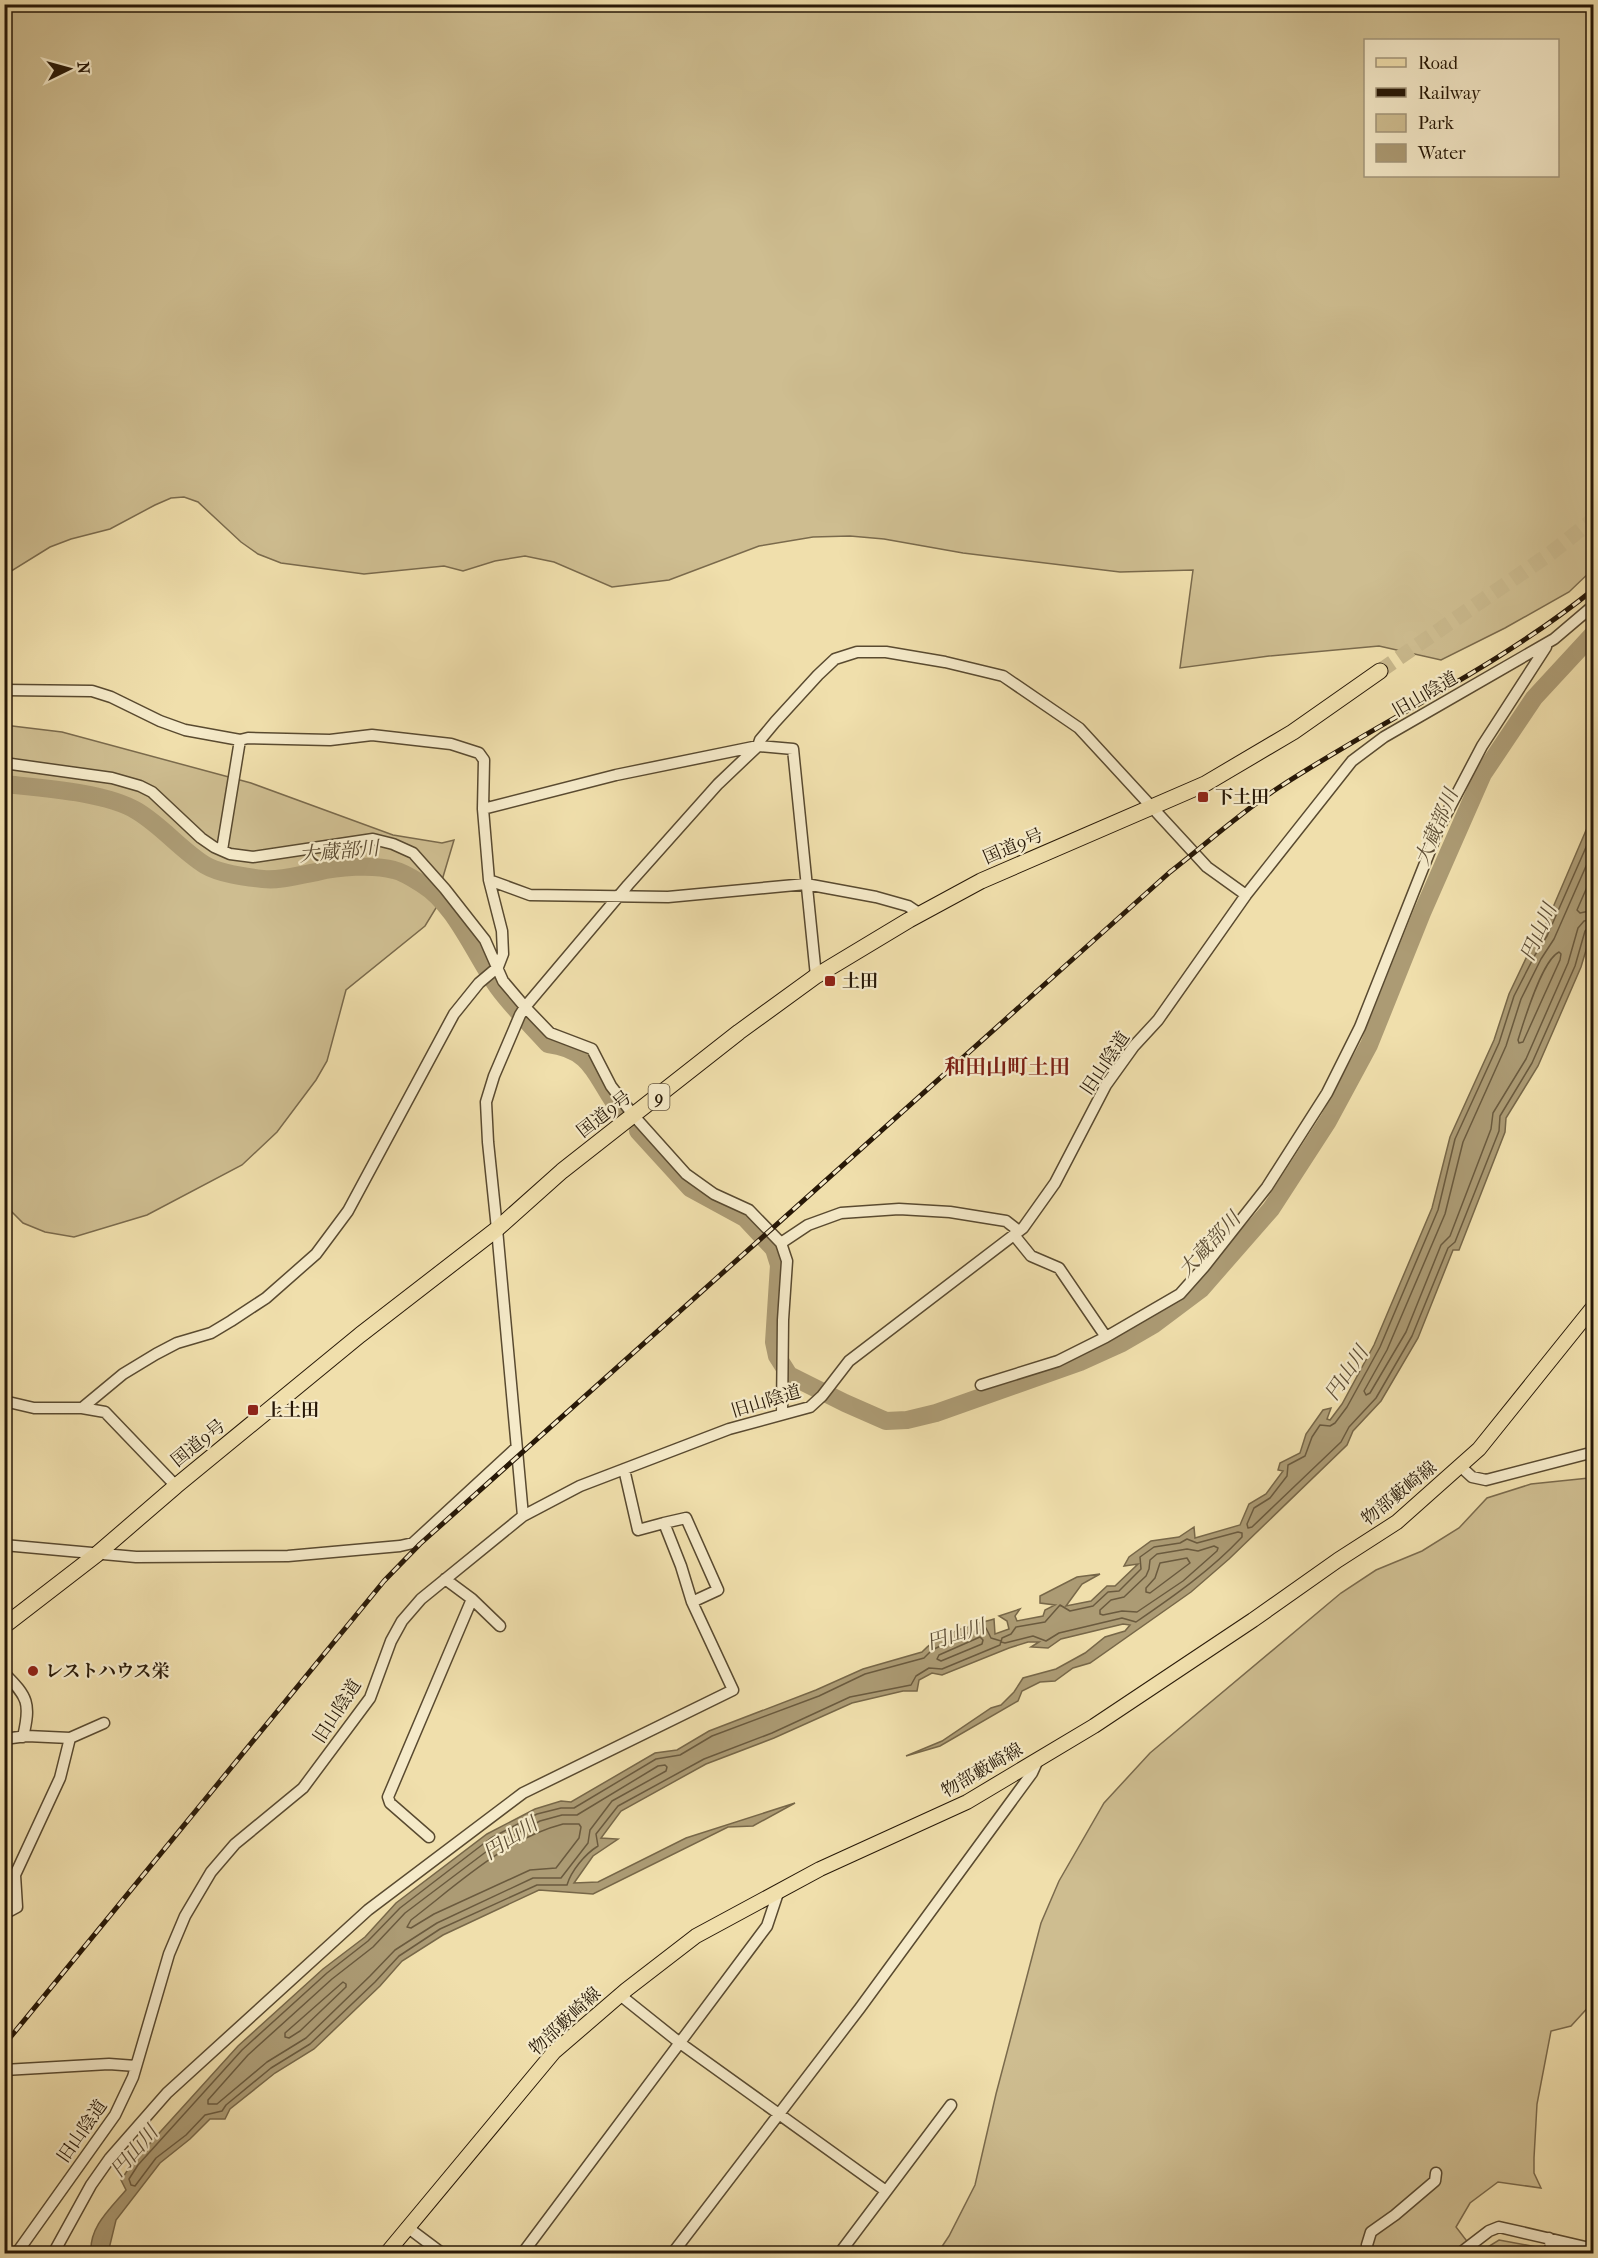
<svg xmlns="http://www.w3.org/2000/svg" width="1598" height="2258" viewBox="0 0 1598 2258" font-family="'IM FELL French Canon','Noto Serif JP',serif">
<style>
.green{fill:#cebd90;stroke:#7a6a4c;stroke-width:1.5;fill-rule:evenodd}
.water{fill:#ac9b74;stroke:#776748;stroke-width:1.5}
.lines{fill:none;stroke-linecap:round;stroke-linejoin:round}
.shore{stroke:#6a5a3e;stroke-width:1.5}
.river{stroke:#ac9b74;stroke-width:18}
.highway-tunnel{stroke:#c8b78b;stroke-width:15;stroke-dasharray:15 8;stroke-linecap:butt}
.minor-casing{stroke:#594a30;stroke-width:13}
.major-casing{stroke:#271807;stroke-width:16}
.highway-casing{stroke:#271807;stroke-width:17}
.minor{stroke:#f5eac9;stroke-width:10}
.major{stroke:#f0dfac;stroke-width:14}
.highway{stroke:#f0dfac;stroke-width:15}
.rail-casing{stroke:#271807;stroke-width:5}
.rail{stroke:#f5eac9;stroke-width:3;stroke-dasharray:9;stroke-linecap:butt}
.poi-dot{fill:#8f2418;stroke:#f5eac9;stroke-width:2}
.labels{text-anchor:middle;stroke-width:4.5;stroke-linejoin:round;paint-order:stroke}
.shield{fill:#f5eac9;stroke:#655741;stroke-width:1.5}
.shield-label{font-size:16px;font-weight:bold;fill:#271807}
.street-label{font-size:18px;fill:#271807;stroke:#f5eac9}
.poi-label{font-size:18px;font-weight:bold;fill:#271807;stroke:#f5eac9;text-anchor:start}
.water-label{font-size:20px;font-style:italic;fill:#5c4c33;stroke:#f5eac9}
.quarter-label{font-size:21px;font-weight:bold;fill:#7a1f14;stroke:#f5eac9}
</style>
<rect width="100%" height="100%" fill="#f0dfac"/>
<filter id="stains"><feTurbulence type="fractalNoise" baseFrequency=".00333" numOctaves="4"/><feColorMatrix values="0 0 0 0 .2 0 0 0 0 .09 0 0 0 0 .02 0 0 0 .5 -.17"/></filter>
<radialGradient id="worn" r=".72"><stop offset=".6" stop-color="#630" stop-opacity="0"/><stop offset="1" stop-color="#630" stop-opacity=".3"/></radialGradient>
<path class="green" d="M 5,4 L 1593,5 L 1593,569 L 1569,592 L 1505,628 L 1441,660 L 1379,646 L 1269,656 L 1180,668 L 1193,570 L 1120,572 L 963,553 L 884,539 L 850,536 L 813,537 L 759,546 L 669,580 L 612,587 L 554,562 L 525,556 L 495,561 L 463,571 L 444,566 L 364,574 L 281,563 L 258,554 L 241,542 L 198,502 L 184,497 L 171,498 L 155,505 L 110,529 L 71,539 L 50,547 L 5,575 ZM 1366,40 L 1558,40 L 1558,176 L 1366,176 Z
M 4,725 L 62,732 L 251,783 L 393,835 L 442,843 L 454,840 L 440,887 L 436,908 L 425,926 L 346,990 L 327,1061 L 316,1080 L 277,1132 L 242,1165 L 147,1215 L 74,1237 L 45,1232 L 23,1223 L 5,1205 Z
M 1593,1475 L 1593,2002 L 1571,2026 L 1551,2031 L 1537,2104 L 1534,2158 L 1534,2173 L 1541,2188 L 1498,2182 L 1470,2203 L 1456,2227 L 1476,2253 L 937,2254 L 949,2236 L 975,2185 L 996,2094 L 1041,1923 L 1059,1881 L 1104,1803 L 1150,1753 L 1341,1593 L 1376,1570 L 1422,1551 L 1459,1528 L 1487,1498 L 1531,1484 L 1589,1478 Z
M 1499,2240 L 1537,2247 L 1537,2253 L 1478,2253 Z"/>
<path class="water" d="M 1593,814 L 1593,927 L 1581,967 L 1538,1066 L 1506,1118 L 1505,1132 L 1459,1250 L 1453,1250 L 1418,1338 L 1381,1401 L 1353,1431 L 1347,1445 L 1229,1559 L 1191,1592 L 1090,1663 L 1073,1668 L 1055,1681 L 1040,1682 L 1022,1691 L 1018,1701 L 940,1746 L 906,1756 L 942,1741 L 991,1708 L 1001,1705 L 1014,1692 L 1023,1678 L 1056,1669 L 1085,1653 L 1105,1637 L 1125,1631 L 1130,1625 L 1123,1624 L 1061,1639 L 1048,1648 L 1031,1647 L 1039,1642 L 1028,1642 L 1009,1648 L 942,1675 L 932,1673 L 919,1680 L 917,1691 L 903,1691 L 852,1703 L 774,1738 L 706,1764 L 621,1811 L 601,1838 L 618,1839 L 593,1856 L 574,1883 L 598,1882 L 686,1838 L 795,1803 L 753,1826 L 728,1827 L 593,1894 L 539,1890 L 443,1935 L 402,1961 L 380,1986 L 314,2049 L 275,2073 L 230,2109 L 225,2119 L 210,2119 L 190,2139 L 160,2163 L 116,2220 L 108,2253 L 91,2253 C 89,2227 110,2209 126,2190 L 121,2180 L 133,2162 L 238,2046 L 323,1969 L 365,1937 L 396,1903 L 487,1834 L 535,1809 L 561,1801 L 571,1802 L 655,1753 L 677,1750 L 709,1731 L 816,1690 L 863,1669 L 922,1652 C 939,1633 970,1626 994,1619 L 995,1634 L 1009,1629 L 1007,1621 L 999,1616 L 1020,1609 L 1015,1616 L 1017,1621 L 1043,1616 L 1045,1610 L 1055,1605 L 1040,1603 L 1040,1596 L 1077,1577 L 1100,1574 L 1082,1584 L 1066,1606 L 1091,1601 L 1107,1586 L 1115,1586 L 1138,1564 L 1124,1566 L 1129,1557 L 1151,1541 L 1179,1537 L 1194,1527 L 1195,1538 L 1240,1525 L 1249,1504 L 1266,1494 L 1283,1471 L 1278,1470 L 1280,1463 L 1300,1453 L 1306,1434 L 1323,1410 L 1331,1408 L 1327,1419 L 1330,1420 L 1342,1404 L 1374,1345 L 1432,1208 L 1450,1137 L 1494,1040 L 1509,994 L 1529,952 L 1542,933 Z"/>
<g class="lines">
<path class="shore" d="M 1594,829 L 1547,936 L 1535,955 L 1514,996 L 1499,1043 L 1455,1139 L 1438,1210 L 1380,1347 L 1347,1407 L 1335,1423 L 1330,1426 L 1320,1425 L 1312,1437 L 1305,1456 L 1288,1465 L 1287,1476 L 1270,1498 L 1254,1508 L 1247,1524 L 1248,1528 L 1252,1527 L 1341,1442 L 1349,1427 L 1376,1398 L 1412,1336 L 1448,1248 L 1455,1242 L 1499,1131 L 1500,1116 L 1532,1063 L 1575,966 L 1585,931 L 1589,927 L 1594,926
M 1594,848 L 1554,939 L 1541,959 L 1521,999 L 1506,1046 L 1463,1142 L 1445,1214 L 1387,1350 L 1364,1391 L 1366,1395 L 1370,1393 L 1406,1332 L 1441,1245 L 1450,1236 L 1491,1129 L 1493,1113 L 1526,1059 L 1568,963 L 1578,928 L 1584,921 L 1594,919
M 1594,871 L 1577,910 L 1580,913 L 1594,910
M 1559,952 L 1561,954 L 1560,960 L 1523,1042 L 1519,1043 L 1518,1040 C 1524,1021 1542,960 1559,952 Z
M 1238,1532 L 1242,1533 L 1242,1537 C 1211,1570 1174,1596 1136,1622 L 1122,1618 L 1059,1633 L 1046,1641 L 1033,1636 L 1005,1643 L 1001,1642 L 1002,1638 L 1011,1634 L 1016,1627 L 1045,1622 L 1060,1605 L 1070,1611 L 1093,1606 L 1108,1592 L 1119,1591 L 1141,1569 L 1140,1557 L 1154,1547 L 1180,1543 L 1187,1539 L 1197,1543 Z
M 1214,1546 L 1218,1548 L 1217,1551 L 1183,1581 L 1137,1612 L 1122,1611 L 1103,1615 L 1100,1614 L 1100,1610 L 1111,1600 L 1124,1597 L 1146,1576 L 1149,1569 L 1150,1560 L 1157,1554 L 1187,1549 L 1198,1551 Z
M 1187,1558 L 1190,1563 L 1150,1593 L 1146,1592 L 1146,1588 L 1155,1578 L 1160,1563 Z
M 986,1628 L 991,1638 L 1001,1641 L 1000,1645 L 942,1669 L 929,1668 L 916,1676 L 911,1685 L 850,1697 L 772,1733 L 704,1759 L 618,1806 L 596,1834 L 598,1846 C 585,1854 571,1871 567,1885 L 537,1885 L 440,1929 L 399,1956 L 375,1982 L 310,2044 L 271,2068 L 226,2105 L 222,2111 L 205,2115 L 186,2135 L 156,2158 L 135,2186 L 131,2185 L 129,2179 L 138,2165 L 242,2050 L 327,1973 L 368,1941 L 400,1908 L 491,1838 L 537,1814 L 561,1808 L 574,1808 L 656,1759 L 680,1755 L 712,1736 L 819,1696 L 865,1674 L 924,1658 L 932,1650 L 968,1633 Z
M 980,1637 L 983,1640 L 982,1644 L 941,1661 L 937,1659 L 939,1655 Z
M 665,1765 L 667,1767 L 666,1771 L 612,1801 L 590,1830 L 588,1843 L 561,1878 L 533,1878 L 437,1923 L 395,1950 L 370,1976 L 306,2038 L 267,2062 L 217,2104 L 208,2104 L 208,2100 L 248,2055 L 332,1979 L 373,1947 L 405,1913 L 495,1845 L 540,1821 L 562,1815 L 577,1815 L 658,1766 Z
M 563,1824 L 579,1824 L 581,1827 L 579,1838 L 556,1868 L 530,1870 L 434,1914 L 411,1928 L 407,1927 L 411,1920 C 458,1884 505,1839 563,1824 Z
M 343,1982 L 346,1984 L 346,1987 L 300,2031 L 289,2038 L 285,2037 L 285,2033 Z"/>
<path class="river" d="M 4,784 C 41,788 106,792 137,811 C 162,826 181,850 205,865 C 220,874 245,877 263,879 C 281,881 298,875 317,872 C 337,867 373,864 394,870 C 403,872 414,879 422,884 C 455,904 475,955 497,986 C 512,1007 531,1025 548,1044 C 596,1050 595,1080 622,1113
M 638,1131 L 690,1188 L 745,1218 L 774,1249 L 779,1265 L 774,1342 L 777,1356 L 789,1375 L 845,1403 L 886,1421 L 907,1420 L 936,1413 L 1080,1362 L 1122,1343 L 1153,1325 L 1201,1289 L 1271,1209 L 1328,1121 L 1369,1045 L 1422,913 L 1483,774 L 1534,698 L 1594,633"/>
<path class="highway-tunnel" d="M 1380,671 L 1551,553 L 1594,519"/>
<defs>
<path id="minor" d="M 4,690 L 92,691 L 111,697 L 160,721 L 185,730 L 240,740 L 248,738 L 330,740 L 372,735 L 451,744 L 479,753 L 484,760 L 483,809 L 489,880 L 502,931 L 503,954 L 498,967 L 479,983 L 454,1014 L 348,1211 L 316,1254 L 266,1298 L 231,1321 L 211,1333 L 177,1343 L 156,1354 L 123,1374 L 82,1408
M 4,763 L 112,778 L 140,786 L 152,792 L 201,838 L 214,847 L 230,854 L 253,857 L 373,839 L 393,844 L 413,853 L 445,889 L 485,940 L 503,981 L 525,1007 L 550,1033 L 592,1049 L 611,1086 L 634,1116 L 686,1174 L 714,1194 L 749,1210 L 781,1243 L 787,1261 L 783,1320 L 782,1414
M 483,809 L 616,775 L 758,746 L 793,749 L 816,976
M 222,850 L 240,740
M 489,880 L 530,895 L 668,897 L 806,884 L 876,897 L 908,906 L 920,914
M 1014,1235 L 1031,1256 L 1059,1268 L 1106,1337 L 1180,1294 L 1204,1267 L 1267,1187 L 1327,1093 L 1360,1027 L 1439,828 L 1482,746 L 1546,647
M 781,1243 L 808,1225 L 841,1213 L 899,1209 L 950,1212 L 1006,1221 L 1019,1231
M 981,1385 L 1058,1361 L 1106,1337
M 4,1401 L 34,1408 L 82,1408 L 105,1412 L 176,1486
M 1460,1466 L 1472,1477 L 1486,1480 L 1594,1452
M 523,1516 L 497,1229 L 488,1142 L 486,1102 L 494,1076 L 520,1015 L 525,1007 L 628,885 L 718,784 L 758,746 L 760,740 L 775,722 L 818,675 L 835,659 L 857,652 L 886,652 L 945,662 L 1003,676 L 1079,728 L 1207,867 L 1246,895
M 664,1523 L 686,1518 L 718,1590 L 692,1602
M 4,1545 L 136,1557 L 288,1556 L 400,1546 L 413,1543 L 516,1448
M 445,1579 L 472,1599 L 500,1626
M 4,1673 C 28,1697 31,1703 23,1737
M 4,1739 L 27,1736 L 70,1738 L 104,1723
M 429,1837 L 390,1803 L 388,1797 L 472,1599
M 4,1914 L 17,1907 L 15,1875 L 60,1778 L 70,1738
M 620,1995 L 680,2043 L 886,2191
M 4,2070 L 109,2064 L 136,2066
M 407,2227 L 443,2254
M 1549,2238 L 1553,2254
M 16,2254 L 115,2115 L 133,2077 L 169,1954 L 185,1916 L 211,1872 L 235,1844 L 303,1788 L 370,1698 L 391,1641 L 402,1621 L 421,1599 L 523,1516 L 580,1486 L 729,1429 L 810,1407 L 822,1396 L 849,1361 L 1023,1228 L 1055,1183 L 1106,1085 L 1134,1046 L 1158,1020 L 1246,895 L 1352,761 L 1384,737 L 1554,639 L 1594,605
M 53,2254 L 91,2185 L 110,2158 L 167,2093 L 368,1910 L 523,1793 L 733,1690 L 692,1602 L 681,1566 L 664,1523 L 638,1530 L 624,1469
M 522,2254 L 767,1926 L 779,1890
M 672,2254 L 860,2008 L 1032,1773 L 1038,1760
M 839,2254 L 951,2105
M 1369,2254 L 1367,2245 L 1371,2232 L 1395,2215 L 1435,2181 L 1436,2173
M 1459,2254 L 1489,2231 L 1499,2227 L 1594,2249"/>
<path id="major" d="M 386,2254 L 554,2052 L 626,1990 L 696,1936 L 820,1869 L 967,1802 L 1094,1726 L 1253,1620 L 1338,1560 L 1397,1522 L 1479,1449 L 1594,1306"/>
<path id="highway" d="M 4,1626 L 96,1555 L 176,1486 L 360,1335 L 497,1229 L 562,1171 L 739,1032 L 816,976 L 909,920 L 981,881 L 1205,784 L 1293,732 L 1380,671"/>
</defs>
<use href="#minor" class="minor-casing"/>
<use href="#major" class="major-casing"/>
<use href="#highway" class="highway-casing"/>
<use href="#minor" class="minor"/>
<use href="#major" class="major"/>
<use href="#highway" class="highway"/>
<defs>
<path id="rail" d="M 4,2045 L 384,1581 L 420,1544 L 1170,872 C 1206,844 1240,813 1278,788 C 1382,720 1497,668 1594,589"/>
</defs>
<use href="#rail" class="rail-casing"/>
<use href="#rail" class="rail"/>
</g>
<g class="poi-dot">
<rect x="1197" y="791" width="12" height="12" rx="3"/>
<rect x="824" y="975" width="12" height="12" rx="3"/>
<rect x="247" y="1404" width="12" height="12" rx="3"/>
<circle cx="33" cy="1671" r="6"/>
</g>
<g class="labels">
<rect class="shield" x="648.5" y="1084" width="21" height="26" rx="4.5"/>
<g class="shield-label">
<text x="659" y="1103">9</text>
</g>
<g class="street-label">
<text transform="translate(1425 694) rotate(-30)" y="6">旧山陰道</text>
<text transform="translate(1013 846) rotate(-23)" y="6">国道9号</text>
<text transform="translate(1105 1063) rotate(-56)" y="6">旧山陰道</text>
<text transform="translate(604 1114) rotate(-38)" y="6">国道9号</text>
<text transform="translate(766 1401) rotate(-17)" y="6">旧山陰道</text>
<text transform="translate(198 1443) rotate(-39)" y="6">国道9号</text>
<text transform="translate(1399 1493) rotate(-39)" y="6">物部藪崎線</text>
<text transform="translate(337 1711) rotate(-57)" y="6">旧山陰道</text>
<text transform="translate(982 1770) rotate(-30)" y="6">物部藪崎線</text>
<text transform="translate(565 2021) rotate(-43)" y="6">物部藪崎線</text>
<text transform="translate(82 2131) rotate(-55)" y="6">旧山陰道</text>
</g>
<g class="poi-label">
<text x="1215" y="803">下土田</text>
<text x="842" y="987">土田</text>
<text x="265" y="1416">上土田</text>
<text x="45" y="1677">レストハウス栄</text>
</g>
<g class="water-label">
<text transform="translate(1436 827) rotate(-67)" y="7">大蔵部川</text>
<text transform="translate(339 851) rotate(-5)" y="7">大蔵部川</text>
<text transform="translate(1538 932) rotate(-66)" y="7">円山川</text>
<text transform="translate(1209 1244) rotate(-47)" y="7">大蔵部川</text>
<text transform="translate(1346 1373) rotate(-56)" y="7">円山川</text>
<text transform="translate(956 1634) rotate(-17)" y="7">円山川</text>
<text transform="translate(510 1838) rotate(-33)" y="7">円山川</text>
<text transform="translate(134 2151) rotate(-49)" y="7">円山川</text>
</g>
<g class="quarter-label">
<text x="1007" y="1074">和田山町土田</text>
</g>
</g>
<rect width="1598" height="2258" fill="none" stroke="#f0dfac" stroke-width="24"/>
<rect x="6" y="6" width="1586" height="2246" fill="none" stroke="#271807" stroke-width="3"/>
<rect x="12" y="12" width="1574" height="2234" fill="none" stroke="#271807" stroke-width="1.5"/>
<rect x="1364" y="39" width="195" height="138" fill="#f5eac9" stroke="#a3967b" stroke-width="1.5"/>
<rect x="1376" y="58" width="30" height="9" fill="#f0dfac" stroke="#a3967b" stroke-width="1.5"/>
<text x="1418" y="69" font-size="18" fill="#271807">Road</text>
<rect x="1376" y="88" width="30" height="9" fill="#271807" stroke="#a3967b" stroke-width="1.5"/>
<text x="1418" y="99" font-size="18" fill="#271807">Railway</text>
<rect x="1376" y="114" width="30" height="18" fill="#cebd90" stroke="#a3967b" stroke-width="1.5"/>
<text x="1418" y="129" font-size="18" fill="#271807">Park</text>
<rect x="1376" y="144" width="30" height="18" fill="#ac9b74" stroke="#a3967b" stroke-width="1.5"/>
<text x="1418" y="159" font-size="18" fill="#271807">Water</text>
<g transform="translate(69 69) rotate(85)" stroke="#f5eac9" stroke-width="4.5" paint-order="stroke">
<path d="M0-4.5L10 22L0 15L-10 22Z" fill="#271807"/>
<text y="-9" font-size="16" font-weight="bold" text-anchor="middle" fill="#271807">N</text>
</g>
<rect width="100%" height="100%" filter="url(#stains)"/>
<rect width="100%" height="100%" fill="url(#worn)"/>
</svg>
